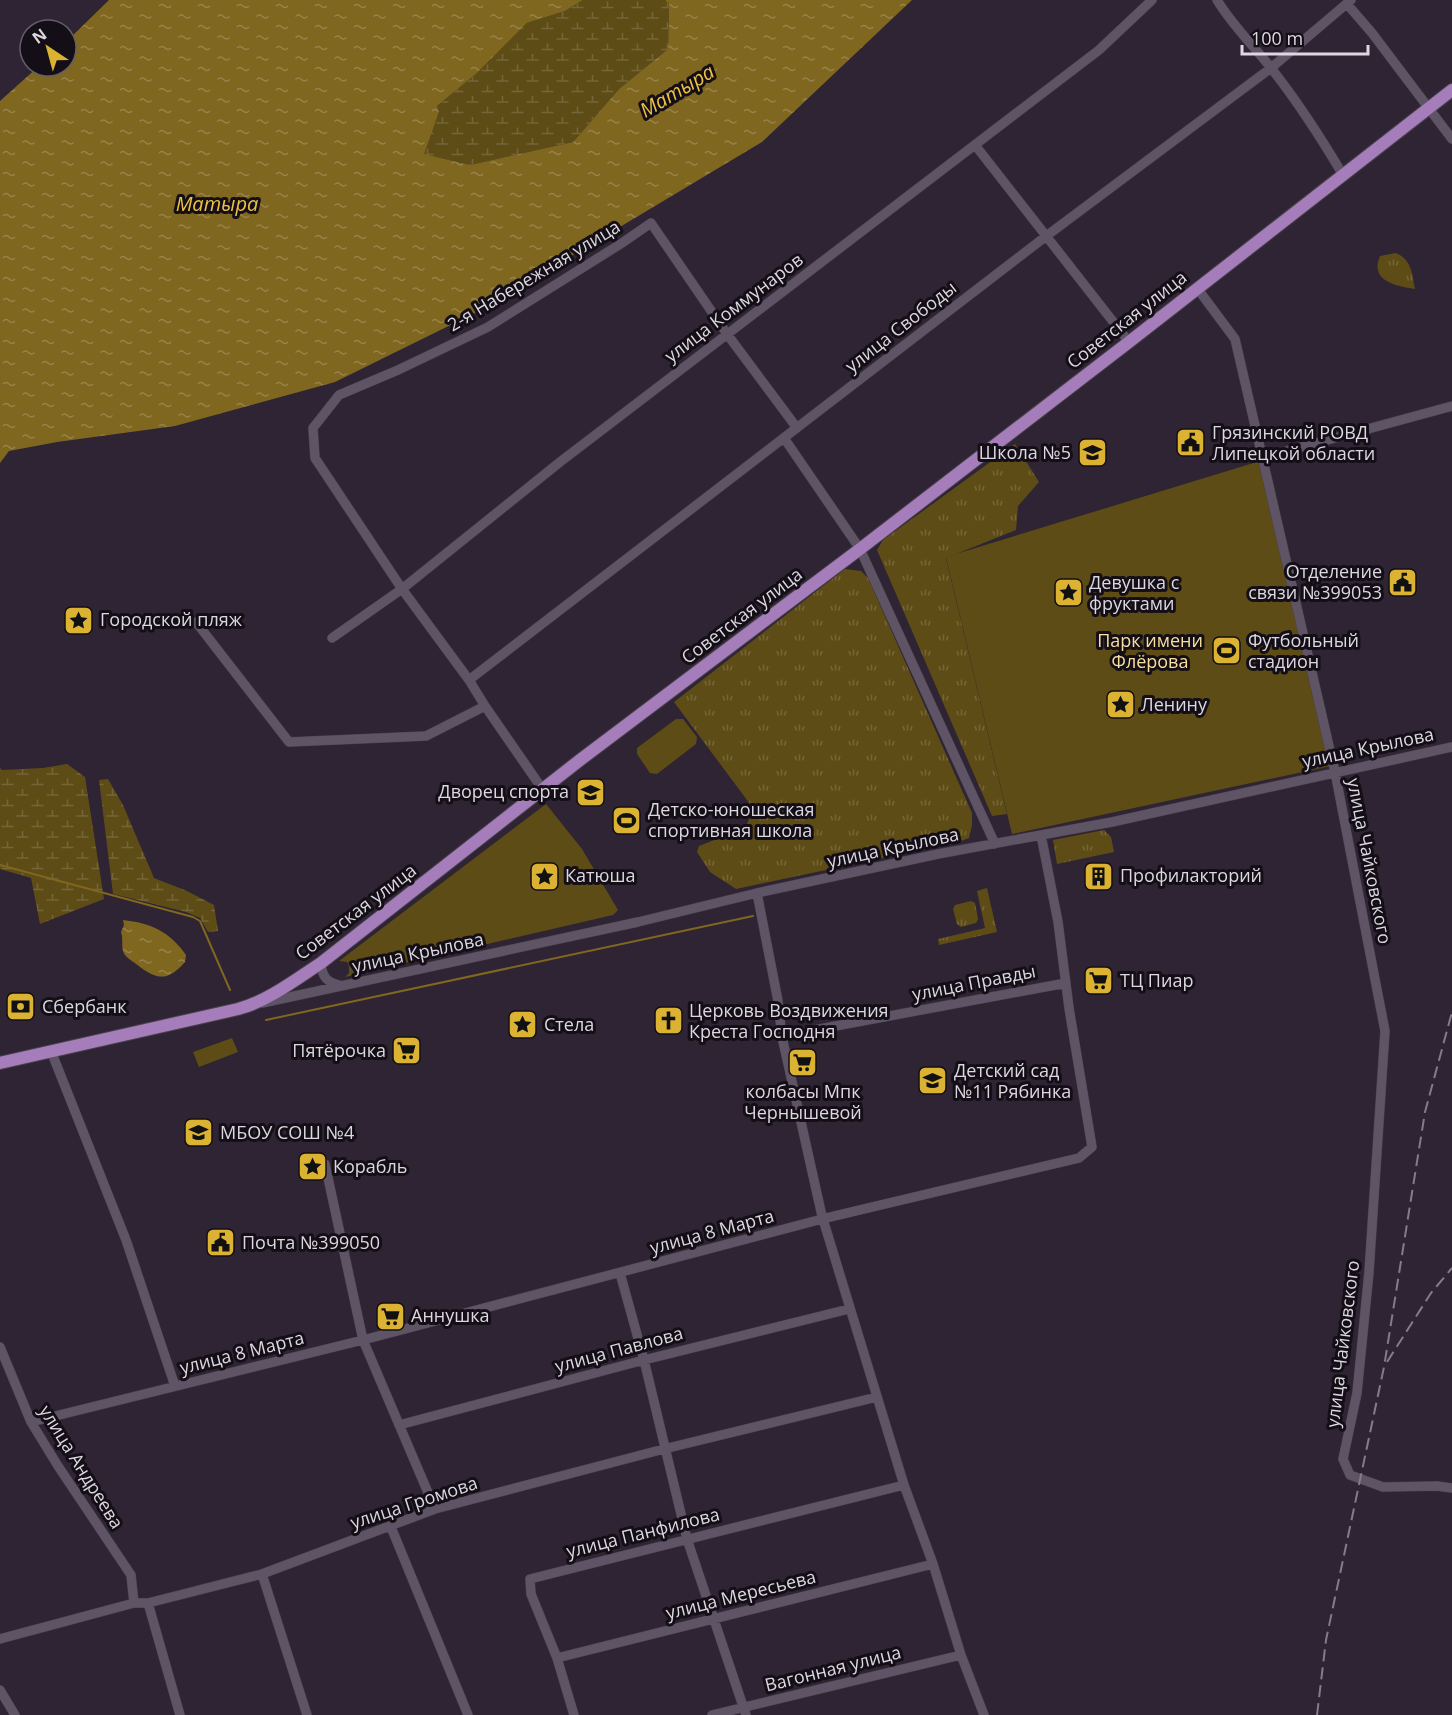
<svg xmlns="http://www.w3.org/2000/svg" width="1452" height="1715" viewBox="0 0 1452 1715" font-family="'Open Sans',sans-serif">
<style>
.grass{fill:url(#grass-tufts)}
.wetland{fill:url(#wetland-marsh)}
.park{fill:#5e4c16}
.water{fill:url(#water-ripples)}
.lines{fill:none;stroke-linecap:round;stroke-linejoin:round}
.stream{stroke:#806720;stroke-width:2}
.minor-casing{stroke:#4a424e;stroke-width:10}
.major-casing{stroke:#4a424e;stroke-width:14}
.minor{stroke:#5f5465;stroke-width:9}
.major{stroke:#a57dba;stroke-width:12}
.rail{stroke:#847c88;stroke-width:2;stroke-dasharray:12 6;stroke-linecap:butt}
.labels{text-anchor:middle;stroke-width:6;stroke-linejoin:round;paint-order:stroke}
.street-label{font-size:18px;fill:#ddd7e1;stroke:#140f16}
.poi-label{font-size:18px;fill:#ddd7e1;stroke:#140f16;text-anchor:start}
.park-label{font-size:18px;fill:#f8df9d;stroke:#140f16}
.water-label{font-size:20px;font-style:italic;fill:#edc245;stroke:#140f16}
</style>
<defs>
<pattern id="grass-tufts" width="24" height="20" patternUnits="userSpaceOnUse" patternTransform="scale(1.5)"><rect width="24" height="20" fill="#5e4c16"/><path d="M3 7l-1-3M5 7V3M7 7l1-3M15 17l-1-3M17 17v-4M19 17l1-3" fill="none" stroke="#756538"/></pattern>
<pattern id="wetland-marsh" width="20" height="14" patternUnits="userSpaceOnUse" patternTransform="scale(1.5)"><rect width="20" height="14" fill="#5e4c16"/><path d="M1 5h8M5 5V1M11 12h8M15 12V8" fill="none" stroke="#756538"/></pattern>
<pattern id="water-ripples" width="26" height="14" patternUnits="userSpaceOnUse" patternTransform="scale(1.5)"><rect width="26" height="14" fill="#806720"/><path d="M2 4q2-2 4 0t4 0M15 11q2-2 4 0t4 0" fill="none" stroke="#97834b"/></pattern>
</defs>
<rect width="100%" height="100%" fill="#2e2433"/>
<path class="grass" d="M 1396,253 C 1412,260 1412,274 1415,289 C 1398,286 1369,282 1380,256 Z
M 1015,444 L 1039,482 L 1018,506 L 1016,530 L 946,558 L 1007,814 L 992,816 L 877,550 L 883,540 Z
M 845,569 L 861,571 L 868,578 L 972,813 L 972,825 L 969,838 L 958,842 L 736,889 L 710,872 L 697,852 L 699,846 L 745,828 L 751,815 L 750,804 L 674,702 Z
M 1104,830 L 1111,837 L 1114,852 L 1057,864 L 1053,840 Z
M 987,888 L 997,932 L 939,945 L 938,939 L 985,928 L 977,891 Z
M 971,901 L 975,903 L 978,919 L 976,923 L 961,927 L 957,924 L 953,909 L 955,905 Z"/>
<path class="wetland" d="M 583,0 L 665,0 L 669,4 L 668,49 L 619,89 L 573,142 L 470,165 L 423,154 L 439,112 L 437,106 L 477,73 L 527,23 L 565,11 Z
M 67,764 L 85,777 L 104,899 L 40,924 L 31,878 L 0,869 L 0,768 L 2,770 L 43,768 Z
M 108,779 L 123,805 L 154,878 L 187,891 L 214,905 L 218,931 L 208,932 L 200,918 L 186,912 L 113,894 L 99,780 Z"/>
<path class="park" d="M 1260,461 L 1331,766 L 1012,834 L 946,557 Z
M 676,719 L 683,719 L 697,737 L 696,744 L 657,774 L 650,773 L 637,754 L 637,748 Z
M 546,804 L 582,849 L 618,910 L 613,915 L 345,977 L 349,973 L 349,966 L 347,962 L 339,961 Z
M 232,1038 L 238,1052 L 199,1067 L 193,1052 Z"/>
<path class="water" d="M 109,0 L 583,0 L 565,11 L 527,23 L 477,73 L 437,106 L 439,112 L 424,154 L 470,165 L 573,142 L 619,89 L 668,49 L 669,4 L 665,0 L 912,0 L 762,142 L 481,310 L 335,382 L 175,426 L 57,442 L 9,451 L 0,463 L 0,101 L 39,66 L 66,66 L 66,42 Z
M 123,920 C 151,923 170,932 186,955 L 185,962 C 169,980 159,981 140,967 C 136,963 129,960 125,955 C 120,948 124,940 121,932 L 124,925 Z"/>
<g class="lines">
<path class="stream" d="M 0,865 L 193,917 L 200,921 L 230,990
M 266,1020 L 753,916"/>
<defs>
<path id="minor" d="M 1217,0 C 1232,25 1253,45 1271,68 C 1298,102 1321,138 1343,175
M 1347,4 L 1372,33 L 1452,139
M 975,145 L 1129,342
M 1197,288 L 1235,339 L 1335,772 L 1385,1031 L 1369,1272 L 1357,1393 L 1343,1459 L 1350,1475 L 1383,1487 L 1437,1486 L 1452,1488
M 784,438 L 860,549 L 995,844
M 1261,458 L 1452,406
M 196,622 L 289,742 L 426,736 L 485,706
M 332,638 L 402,589 L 560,462 L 1099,50 L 1152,0
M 469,680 L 1045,237 L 1271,68 L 1351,0
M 543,790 L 485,706 L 469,680 L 402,589 L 315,458 L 313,428 L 339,395 L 398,370 L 488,327 L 622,243 L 651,223 L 727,334 L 797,428
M 757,893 L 778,1001 L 782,1037 L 822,1216 L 904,1485 L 933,1564 L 961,1655 L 984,1715
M 321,963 C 322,976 326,982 339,985
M 262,1003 L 638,922 L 757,893 L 938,854 L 1112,822 L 1452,747
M 782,1036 L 1066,983
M 51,1051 L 126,1240 L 175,1386
M 325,1164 L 363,1340 L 435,1509
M 620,1273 L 644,1360 L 687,1539 L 746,1715
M 0,1347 L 31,1422 L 58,1466 L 131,1575 L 134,1603
M 31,1422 L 363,1340 L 826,1218 L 1079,1158 L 1092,1147 L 1069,1008 L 1058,922 L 1041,835
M 399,1425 L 644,1360 L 849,1309
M 391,1527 L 468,1715
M 262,1574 L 307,1715
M 148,1603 L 180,1715
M 0,1639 L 134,1603 L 148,1603 L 262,1574 L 435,1509 L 664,1449 L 877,1397
M 557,1658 L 933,1564
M 0,1690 L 15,1715
M 574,1715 L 557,1658 L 531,1594 L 530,1579 L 904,1485
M 712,1715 L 961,1655"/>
<path id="major" d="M 0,1063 L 238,1009 C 268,1001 295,980 321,963 L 580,760 L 860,549 L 1129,342 L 1452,90"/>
</defs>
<use href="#minor" class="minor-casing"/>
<use href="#major" class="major-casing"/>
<use href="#minor" class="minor"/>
<use href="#major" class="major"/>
<path class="rail" d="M 1387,1362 L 1431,1293 L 1452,1268
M 1317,1715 L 1326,1640 L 1384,1367 L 1425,1112 L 1452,1012"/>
</g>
<defs>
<symbol id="civic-square" viewBox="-11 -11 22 22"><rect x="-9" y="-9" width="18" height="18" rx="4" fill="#dcb233" stroke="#140f16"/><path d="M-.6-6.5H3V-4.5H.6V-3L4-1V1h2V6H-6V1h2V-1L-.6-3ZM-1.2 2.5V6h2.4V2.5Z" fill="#111"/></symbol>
<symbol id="school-square" viewBox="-11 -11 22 22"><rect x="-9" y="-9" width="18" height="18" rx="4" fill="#dcb233" stroke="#140f16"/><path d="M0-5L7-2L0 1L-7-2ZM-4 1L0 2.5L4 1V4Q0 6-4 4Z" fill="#111"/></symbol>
<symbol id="sight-square" viewBox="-11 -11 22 22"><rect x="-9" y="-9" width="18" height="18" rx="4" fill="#dcb233" stroke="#140f16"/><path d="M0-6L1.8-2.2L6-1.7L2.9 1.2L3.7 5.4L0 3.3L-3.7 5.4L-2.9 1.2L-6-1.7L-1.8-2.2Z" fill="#111"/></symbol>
<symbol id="stadium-square" viewBox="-11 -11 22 22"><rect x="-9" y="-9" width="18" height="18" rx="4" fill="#dcb233" stroke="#140f16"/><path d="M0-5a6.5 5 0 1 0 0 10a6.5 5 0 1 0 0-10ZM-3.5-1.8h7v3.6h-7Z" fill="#111"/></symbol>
<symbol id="building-square" viewBox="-11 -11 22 22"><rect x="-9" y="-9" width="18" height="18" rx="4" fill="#dcb233" stroke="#140f16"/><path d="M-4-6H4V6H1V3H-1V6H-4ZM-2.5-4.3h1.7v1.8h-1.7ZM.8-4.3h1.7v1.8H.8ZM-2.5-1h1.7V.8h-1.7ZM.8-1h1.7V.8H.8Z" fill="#111"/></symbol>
<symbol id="supermarket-square" viewBox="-11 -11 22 22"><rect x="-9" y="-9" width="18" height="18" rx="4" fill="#dcb233" stroke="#140f16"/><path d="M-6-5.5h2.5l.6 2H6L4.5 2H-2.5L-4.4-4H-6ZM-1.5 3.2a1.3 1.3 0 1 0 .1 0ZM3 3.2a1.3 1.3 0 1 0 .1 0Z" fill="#111"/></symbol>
<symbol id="bank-square" viewBox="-11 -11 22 22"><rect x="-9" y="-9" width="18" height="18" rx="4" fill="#dcb233" stroke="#140f16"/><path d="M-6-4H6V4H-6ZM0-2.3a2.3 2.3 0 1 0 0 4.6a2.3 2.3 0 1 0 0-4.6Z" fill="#111"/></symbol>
<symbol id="church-square" viewBox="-11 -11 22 22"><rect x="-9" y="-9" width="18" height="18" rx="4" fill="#dcb233" stroke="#140f16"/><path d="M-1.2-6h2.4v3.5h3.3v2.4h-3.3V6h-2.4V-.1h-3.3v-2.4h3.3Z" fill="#111"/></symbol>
</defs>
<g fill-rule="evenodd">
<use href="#civic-square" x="1174" y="426" width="33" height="33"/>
<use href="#school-square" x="1076" y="436" width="33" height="33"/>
<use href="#civic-square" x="1386" y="566" width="33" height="33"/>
<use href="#sight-square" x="1052" y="576" width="33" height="33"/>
<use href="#sight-square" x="62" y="604" width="33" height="33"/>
<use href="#stadium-square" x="1210" y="634" width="33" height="33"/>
<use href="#sight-square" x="1104" y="688" width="33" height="33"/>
<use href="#school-square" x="574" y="776" width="33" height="33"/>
<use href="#stadium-square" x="610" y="804" width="33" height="33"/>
<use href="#sight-square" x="528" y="860" width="33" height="33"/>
<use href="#building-square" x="1082" y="860" width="33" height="33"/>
<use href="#supermarket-square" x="1082" y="964" width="33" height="33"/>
<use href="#bank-square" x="4" y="990" width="33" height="33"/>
<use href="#church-square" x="652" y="1004" width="33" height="33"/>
<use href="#sight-square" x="506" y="1008" width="33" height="33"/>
<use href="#supermarket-square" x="390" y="1034" width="33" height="33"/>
<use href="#supermarket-square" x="786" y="1046" width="33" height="33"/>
<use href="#school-square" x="916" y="1064" width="33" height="33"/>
<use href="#school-square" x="182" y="1116" width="33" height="33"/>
<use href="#sight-square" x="296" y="1150" width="33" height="33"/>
<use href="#civic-square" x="204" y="1226" width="33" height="33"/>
<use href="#supermarket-square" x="374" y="1300" width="33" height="33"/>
</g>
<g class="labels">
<g class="street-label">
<text transform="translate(534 276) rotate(-31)" y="6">2-я Набережная улица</text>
<text transform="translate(734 308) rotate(-37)" y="6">улица Коммунаров</text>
<text transform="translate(1127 320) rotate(-38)" y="6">Советская улица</text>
<text transform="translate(901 327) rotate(-38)" y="6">улица Свободы</text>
<text transform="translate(742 616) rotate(-37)" y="6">Советская улица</text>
<text transform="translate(1368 748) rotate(-12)" y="6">улица Крылова</text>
<text transform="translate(893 848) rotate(-12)" y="6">улица Крылова</text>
<text transform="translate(1369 861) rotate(79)" y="6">улица Чайковского</text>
<text transform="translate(356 912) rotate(-37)" y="6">Советская улица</text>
<text transform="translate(418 953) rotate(-12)" y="6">улица Крылова</text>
<text transform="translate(974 983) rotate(-11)" y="6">улица Правды</text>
<text transform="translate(712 1232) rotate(-15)" y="6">улица 8 Марта</text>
<text transform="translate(1343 1344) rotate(-83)" y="6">улица Чайковского</text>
<text transform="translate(619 1350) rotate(-15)" y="6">улица Павлова</text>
<text transform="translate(242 1353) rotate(-14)" y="6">улица 8 Марта</text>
<text transform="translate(81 1467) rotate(58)" y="6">улица Андреева</text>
<text transform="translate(414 1503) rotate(-18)" y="6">улица Громова</text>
<text transform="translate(643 1533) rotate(-14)" y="6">улица Панфилова</text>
<text transform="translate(741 1595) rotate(-14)" y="6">улица Мересьева</text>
<text transform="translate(833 1669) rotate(-14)" y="6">Вагонная улица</text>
</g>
<g class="poi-label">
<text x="1212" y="439">Грязинский РОВД<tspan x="1212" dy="21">Липецкой области</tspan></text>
<text x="1071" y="459" text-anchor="end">Школа №5</text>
<text x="1382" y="578" text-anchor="end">Отделение<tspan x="1382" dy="21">связи №399053</tspan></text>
<text x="1089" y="589">Девушка с<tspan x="1089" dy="21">фруктами</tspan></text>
<text x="100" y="626">Городской пляж</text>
<text x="1248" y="647">Футбольный<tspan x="1248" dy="21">стадион</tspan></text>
<text x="1141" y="711">Ленину</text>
<text x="569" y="798" text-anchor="end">Дворец спорта</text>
<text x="648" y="816">Детско-юношеская<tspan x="648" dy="21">спортивная школа</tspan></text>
<text x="565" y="882">Катюша</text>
<text x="1120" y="882">Профилакторий</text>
<text x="1120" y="987">ТЦ Пиар</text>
<text x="42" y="1013">Сбербанк</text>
<text x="689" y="1017">Церковь Воздвижения<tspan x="689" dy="21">Креста Господня</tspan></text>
<text x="544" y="1031">Стела</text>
<text x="386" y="1057" text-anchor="end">Пятёрочка</text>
<text x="954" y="1077">Детский сад<tspan x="954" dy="21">№11 Рябинка</tspan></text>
<text x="803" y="1098" text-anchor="middle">колбасы Мпк<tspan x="803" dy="21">Чернышевой</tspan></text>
<text x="220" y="1139">МБОУ СОШ №4</text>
<text x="333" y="1173">Корабль</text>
<text x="242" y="1249">Почта №399050</text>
<text x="411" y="1322">Аннушка</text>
</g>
<g class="park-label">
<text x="1150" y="647">Парк имени<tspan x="1150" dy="21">Флёрова</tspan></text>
</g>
<g class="water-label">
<text transform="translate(677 91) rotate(-31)" y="7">Матыра</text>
<text x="217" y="211">Матыра</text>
</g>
</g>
<g transform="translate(48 48) rotate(324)"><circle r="28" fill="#140f16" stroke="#645f67" stroke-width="1.5"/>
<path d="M0-4.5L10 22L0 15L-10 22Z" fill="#dcb233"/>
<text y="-9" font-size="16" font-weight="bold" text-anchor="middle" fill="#ddd7e1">N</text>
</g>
<path d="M1242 45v9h126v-9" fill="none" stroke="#ddd7e1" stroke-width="3"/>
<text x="1251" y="45" font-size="18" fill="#ddd7e1" stroke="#140f16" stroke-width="4.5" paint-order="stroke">100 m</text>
</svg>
